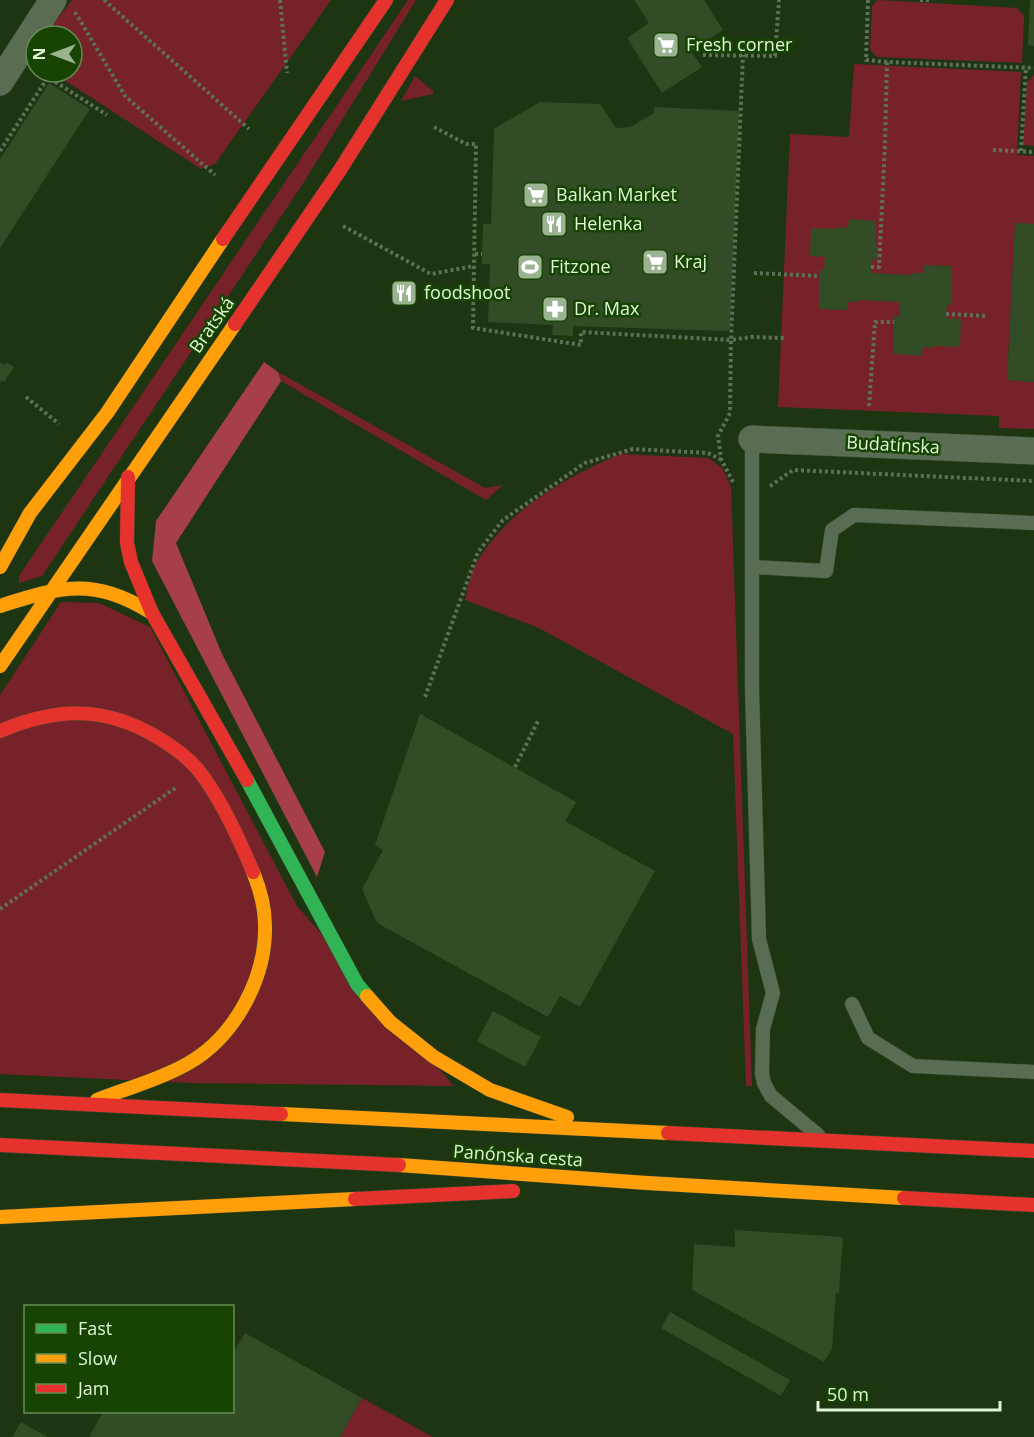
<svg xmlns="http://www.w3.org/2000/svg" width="1034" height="1437" viewBox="0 0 1034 1437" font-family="'Open Sans',sans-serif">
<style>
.green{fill:#772229}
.forest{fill:#a74046}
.building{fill:#324c26}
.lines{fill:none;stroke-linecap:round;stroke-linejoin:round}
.lane-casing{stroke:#384830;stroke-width:15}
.street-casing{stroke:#384830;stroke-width:28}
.fast-casing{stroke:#384830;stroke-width:15}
.slow-casing{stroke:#384830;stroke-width:15}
.jam-casing{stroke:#384830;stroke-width:15}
.path{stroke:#5e7058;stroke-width:4;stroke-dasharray:3 3;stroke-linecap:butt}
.lane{stroke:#5a6d52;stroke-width:14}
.street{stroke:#5a6d52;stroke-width:27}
.fast{stroke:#30b455;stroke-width:14}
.slow{stroke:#ff9f0a;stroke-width:14}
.jam{stroke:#e5322d;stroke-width:14}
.labels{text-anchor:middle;stroke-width:5;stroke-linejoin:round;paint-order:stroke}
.poi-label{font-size:18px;fill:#ddf7d5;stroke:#174402;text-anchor:start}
.street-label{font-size:18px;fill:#ddf7d5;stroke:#174402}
</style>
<rect width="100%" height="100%" fill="#1d3511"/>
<path class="green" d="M 72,0 L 331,0 L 215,164 L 201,169 L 52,72 L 72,72 L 72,36 L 44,36 Z
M 408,0 L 416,0 L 304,182 L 42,576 L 19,583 L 19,576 Z
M 878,0 L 1017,8 L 1024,16 L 1022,63 L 877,57 L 870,49 L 872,6 Z
M 854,64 L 1021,72 L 1017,155 L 1034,156 L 1034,224 L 1015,223 L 1007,380 L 1034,382 L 1034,429 L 999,428 L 999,416 L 778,407 L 790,134 L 849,137 Z
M 1034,75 L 1034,146 L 1023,145 L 1027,82 Z
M 415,76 L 433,91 L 433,94 L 401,101 Z
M 278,372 L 485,488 L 503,485 L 486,500 L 281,381 Z
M 621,454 L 709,458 L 723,469 L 731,487 L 752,1086 L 746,1086 L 733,734 L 537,627 L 465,600 C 468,589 470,575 475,565 C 507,510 564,478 621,454 Z
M 61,602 L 99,603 L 150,627 L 297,906 L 454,1086 L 192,1083 L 0,1074 L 0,695 Z
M 362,1398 L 433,1437 L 340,1437 Z"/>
<path class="forest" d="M 264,362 L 278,372 L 281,381 L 176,543 L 222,654 L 325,852 L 317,877 L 152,561 L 156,521 Z"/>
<path class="building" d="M 634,0 L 704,0 L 723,30 L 691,51 L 702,67 L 662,93 L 627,38 L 649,23 Z
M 1030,0 L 1034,0 L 1034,46 L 1028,45 Z
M 49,83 L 90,109 L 0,248 L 0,159 Z
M 540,102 L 600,104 L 616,128 L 630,127 L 654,113 L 654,107 L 739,111 L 730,329 L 726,331 L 573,326 L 573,336 L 552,335 L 553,325 L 488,322 L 490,264 L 482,264 L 483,224 L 491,224 L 494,129 Z
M 849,219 L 876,221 L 875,247 L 877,247 L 877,260 L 871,259 L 871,273 L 912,275 L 913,273 L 923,273 L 924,265 L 951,266 L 952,305 L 947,305 L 946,318 L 961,319 L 960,347 L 934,346 L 933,348 L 923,347 L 922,356 L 894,354 L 894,316 L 899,316 L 900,302 L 858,300 L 858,302 L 847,302 L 847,310 L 819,309 L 819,270 L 824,270 L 825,257 L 810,256 L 811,228 L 837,229 L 837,227 L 848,228 Z
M 1015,223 L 1034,224 L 1034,382 L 1007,380 Z
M 0,362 L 4,365 L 7,362 L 14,367 L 4,382 L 2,380 L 0,383 Z
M 420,714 L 576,802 L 565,821 L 655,871 L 580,1007 L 560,996 L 548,1017 L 377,923 L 362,889 L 383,850 L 375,845 Z
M 493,1011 L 541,1037 L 525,1067 L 477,1041 Z
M 735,1230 L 843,1237 L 839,1293 L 836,1293 L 832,1349 L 824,1362 L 692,1290 L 694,1244 L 735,1247 Z
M 670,1312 L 790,1380 L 781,1396 L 661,1328 Z
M 245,1333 L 362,1398 L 340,1437 L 89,1437 L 103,1412 L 232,1412 L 232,1355 Z
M 21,1422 L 48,1437 L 12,1437 Z"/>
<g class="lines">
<defs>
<path id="lane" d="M 752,439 L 752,689 L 759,939 L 773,993 L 763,1029 L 762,1074 L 764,1083 L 771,1096 L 818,1135
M 752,567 L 826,571 L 832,530 L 854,515 L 1034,523
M 852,1004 L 868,1038 L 913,1066 L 1034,1072"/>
<path id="street" d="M 0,82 L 53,0
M 752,439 L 1034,451"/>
<path id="fast" d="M 247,780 L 357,984 L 367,996"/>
<path id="slow" d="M 0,567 L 30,513 L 107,413 L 223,239
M 0,606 C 62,586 93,577 152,613
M 0,666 L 235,324
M 367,996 L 390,1022 L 434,1057 L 490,1090 L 567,1117
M 97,1100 C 127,1088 159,1080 187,1064 C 234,1038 266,979 265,926 C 265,907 260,889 253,872
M 281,1114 L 668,1133
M 399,1165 L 647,1183 L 904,1198
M 0,1217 L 355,1199"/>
<path id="jam" d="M 223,239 L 386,0
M 235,324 L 340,170 L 447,0
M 128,477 L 127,543 L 131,562 L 152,613 L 247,780
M 0,731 C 56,708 103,705 157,737 C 172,746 188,757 199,771 C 220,797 240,841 253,872
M 0,1100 L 281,1114
M 668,1133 L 1034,1151
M 0,1145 L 399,1165
M 904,1198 L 1034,1205
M 355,1199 L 513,1191"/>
</defs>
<use href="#lane" class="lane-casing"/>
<use href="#street" class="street-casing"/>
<use href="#fast" class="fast-casing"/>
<use href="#slow" class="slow-casing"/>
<use href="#jam" class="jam-casing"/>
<path class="path" d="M 104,0 L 249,129
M 280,0 L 287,73
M 868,0 L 866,60 L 887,62
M 920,0 L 930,0
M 75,12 L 125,96 L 215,175
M 703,55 L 775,56 L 779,0
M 40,72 L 107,115
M 434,127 L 466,144 L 476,144 L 474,266
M 993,150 L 1034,152
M 0,151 L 48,77
M 1021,151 L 1026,67
M 343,226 L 431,274 L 474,266 L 473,328 L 581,345 L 581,332 L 731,340 L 743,55
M 475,254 L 482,254
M 871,267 L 879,267 L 885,145 L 887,62 L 1034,68
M 754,273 L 819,276
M 946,314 L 986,316
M 26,397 L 59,424
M 869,406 L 875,322 L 894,322
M 733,482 L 721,459 L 718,436 L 730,413 L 731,340 L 751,337 L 784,338
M 770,486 L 793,470 L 1034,481
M 425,697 L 478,552 L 503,520 L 585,463 L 633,449 L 708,453 L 720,459
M 515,767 L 538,721
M 0,909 L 177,787"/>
<use href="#lane" class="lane"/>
<use href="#street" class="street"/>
<use href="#fast" class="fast"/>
<use href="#slow" class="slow"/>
<use href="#jam" class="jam"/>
</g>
<defs>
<symbol id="supermarket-square" viewBox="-11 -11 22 22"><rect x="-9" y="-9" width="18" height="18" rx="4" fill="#9ab390" stroke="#174402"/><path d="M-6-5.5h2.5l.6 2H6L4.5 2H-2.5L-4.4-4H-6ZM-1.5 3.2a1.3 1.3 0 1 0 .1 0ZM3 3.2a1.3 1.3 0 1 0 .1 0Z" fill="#fff"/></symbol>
<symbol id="restaurant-square" viewBox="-11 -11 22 22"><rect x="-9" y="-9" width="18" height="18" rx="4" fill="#9ab390" stroke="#174402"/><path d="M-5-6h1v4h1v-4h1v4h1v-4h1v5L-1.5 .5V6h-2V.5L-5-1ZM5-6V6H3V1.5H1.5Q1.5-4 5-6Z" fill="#fff"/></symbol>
<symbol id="stadium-square" viewBox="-11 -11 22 22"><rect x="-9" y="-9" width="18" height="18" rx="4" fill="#9ab390" stroke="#174402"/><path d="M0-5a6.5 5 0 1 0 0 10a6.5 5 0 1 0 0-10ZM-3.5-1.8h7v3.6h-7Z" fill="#fff"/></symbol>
<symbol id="pharmacy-square" viewBox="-11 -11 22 22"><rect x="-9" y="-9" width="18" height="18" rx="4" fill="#9ab390" stroke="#174402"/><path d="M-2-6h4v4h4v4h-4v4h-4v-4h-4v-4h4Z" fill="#fff"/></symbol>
</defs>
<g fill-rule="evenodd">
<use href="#supermarket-square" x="651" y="30" width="30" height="30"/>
<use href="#supermarket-square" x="521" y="180" width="30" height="30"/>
<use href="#restaurant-square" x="539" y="209" width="30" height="30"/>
<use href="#supermarket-square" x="640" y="247" width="30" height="30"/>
<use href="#stadium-square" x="515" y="252" width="30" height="30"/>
<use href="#restaurant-square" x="389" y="278" width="30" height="30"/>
<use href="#pharmacy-square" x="540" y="294" width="30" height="30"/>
</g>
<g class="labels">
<g class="poi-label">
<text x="686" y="51">Fresh corner</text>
<text x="556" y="201">Balkan Market</text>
<text x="574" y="230">Helenka</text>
<text x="674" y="268">Kraj</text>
<text x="550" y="273">Fitzone</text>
<text x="424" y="299">foodshoot</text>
<text x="574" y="315">Dr. Max</text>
</g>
<g class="street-label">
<text transform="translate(212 325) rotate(-55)" y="6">Bratská</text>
<text transform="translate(893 445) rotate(3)" y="6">Budatínska</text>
<text transform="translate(518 1156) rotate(4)" y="6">Panónska cesta</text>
</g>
</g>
<rect x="24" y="1305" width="210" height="108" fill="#174402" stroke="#668c56" stroke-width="1.5"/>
<rect x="36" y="1324" width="30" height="9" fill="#30b455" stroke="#668c56" stroke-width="1.5"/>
<text x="78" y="1335" font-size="18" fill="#ddf7d5">Fast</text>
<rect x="36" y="1354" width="30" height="9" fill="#ff9f0a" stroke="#668c56" stroke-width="1.5"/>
<text x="78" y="1365" font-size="18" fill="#ddf7d5">Slow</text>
<rect x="36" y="1384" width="30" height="9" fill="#e5322d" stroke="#668c56" stroke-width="1.5"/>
<text x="78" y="1395" font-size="18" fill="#ddf7d5">Jam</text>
<g transform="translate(54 54) rotate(270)"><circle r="28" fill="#174402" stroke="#668c56" stroke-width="1.5"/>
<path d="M0-4.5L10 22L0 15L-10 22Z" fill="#9ab390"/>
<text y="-9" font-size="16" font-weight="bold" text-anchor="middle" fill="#ddf7d5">N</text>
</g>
<path d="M818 1401v9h182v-9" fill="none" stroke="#ddf7d5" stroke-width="3"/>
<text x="827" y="1401" font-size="18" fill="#ddf7d5" stroke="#174402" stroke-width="4.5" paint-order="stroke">50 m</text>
</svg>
